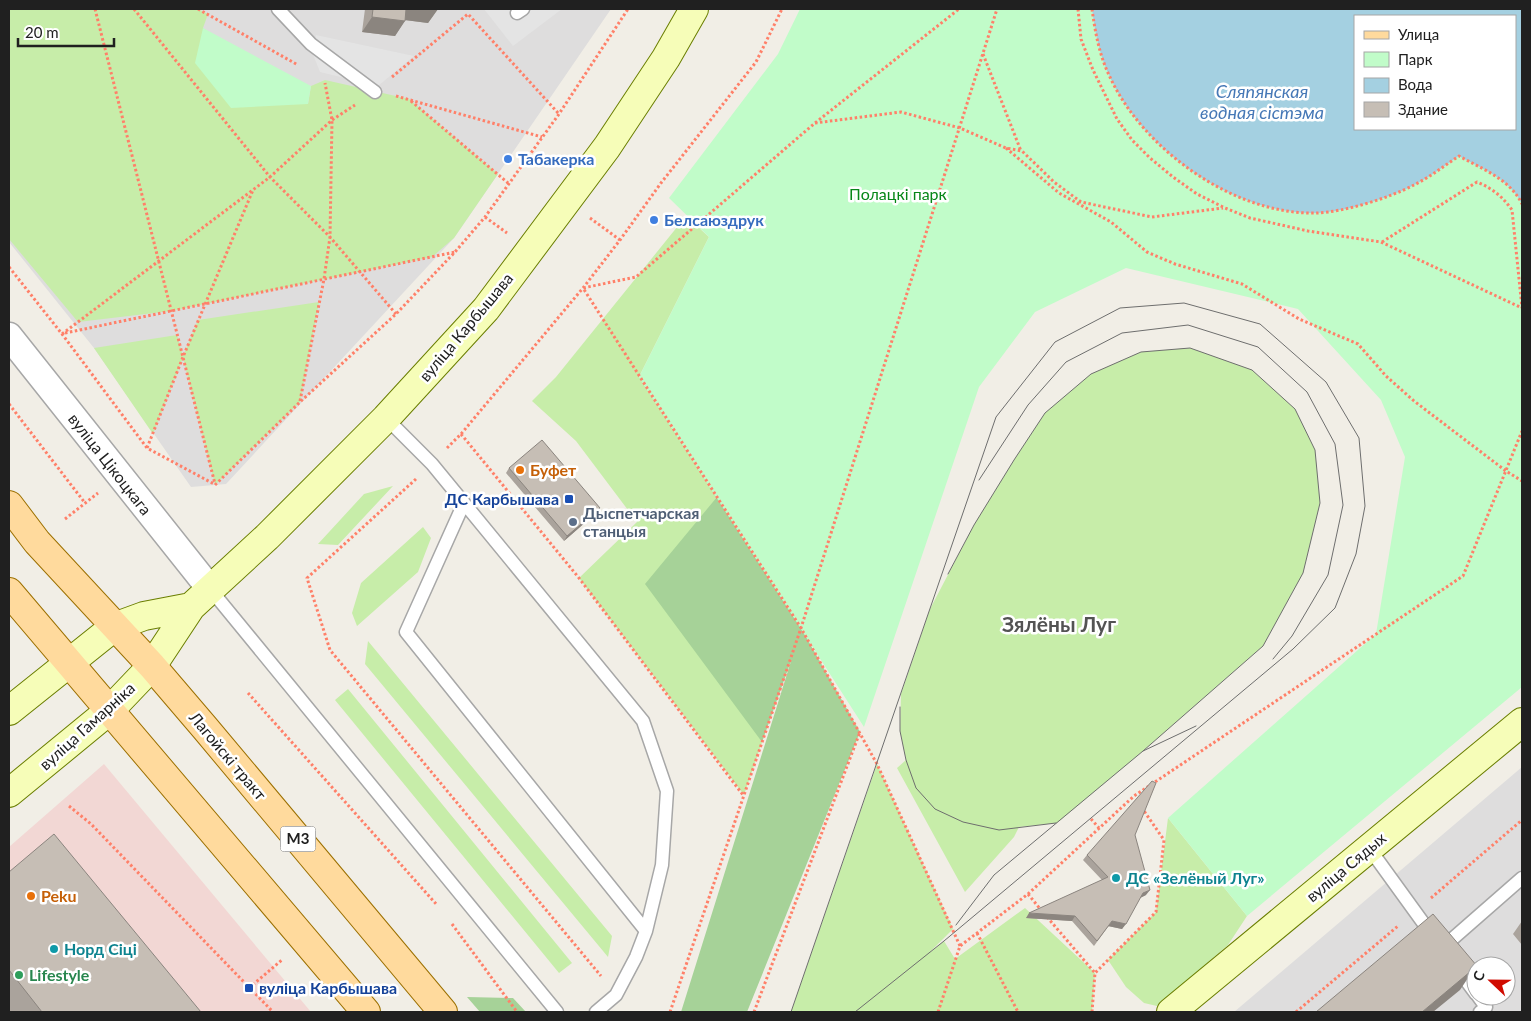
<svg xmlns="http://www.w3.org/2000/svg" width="1531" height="1021" viewBox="0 0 1531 1021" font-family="Lato,sans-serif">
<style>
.residential{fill:#dedddd;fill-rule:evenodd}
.commercial{fill:#f2d7d4}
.grass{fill:#c7eda9}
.forest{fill:#a6d298}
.park{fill:#c1fcc9;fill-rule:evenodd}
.parking{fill:#e4e4e4}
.water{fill:#a4d0e1;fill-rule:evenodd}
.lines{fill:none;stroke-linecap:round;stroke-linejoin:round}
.lane-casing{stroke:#a7a7a7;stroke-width:15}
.street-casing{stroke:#a7a7a7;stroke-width:29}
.secondary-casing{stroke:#6a7e00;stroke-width:30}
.primary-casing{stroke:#9c7000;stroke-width:30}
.path{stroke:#ff8069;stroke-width:3;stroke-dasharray:2.5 2.5;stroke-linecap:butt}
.lane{stroke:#fff;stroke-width:12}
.street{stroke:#fff;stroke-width:26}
.secondary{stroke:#f6fdb8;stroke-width:28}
.primary{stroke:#ffda9d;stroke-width:28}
.tram{stroke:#6e6e6e;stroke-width:1}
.wall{fill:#aaa39c}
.shaded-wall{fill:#8b857f}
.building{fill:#c6beb5;stroke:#8b857f}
.shop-dot{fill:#3f7fe0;stroke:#fff;stroke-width:2}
.food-dot{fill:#e8710a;stroke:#fff;stroke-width:2}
.transit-dot{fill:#1a4fb4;stroke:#fff;stroke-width:2}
.service-dot{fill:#5c6f8a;stroke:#fff;stroke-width:2}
.culture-dot{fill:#0f9aa8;stroke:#fff;stroke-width:2}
.leisure-dot{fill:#2e9e5b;stroke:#fff;stroke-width:2}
.labels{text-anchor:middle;stroke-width:5;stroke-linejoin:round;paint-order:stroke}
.shield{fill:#fff;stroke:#636363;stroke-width:1}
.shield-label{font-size:15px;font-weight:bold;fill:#202020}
.shop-label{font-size:16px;font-weight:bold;fill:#366cbe;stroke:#fff;text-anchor:start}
.park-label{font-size:16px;fill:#068617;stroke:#fff}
.street-label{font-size:16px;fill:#202020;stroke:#fff}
.food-label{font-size:16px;font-weight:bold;fill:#c56008;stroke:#fff;text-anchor:start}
.transit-label{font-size:16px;font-weight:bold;fill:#164399;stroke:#fff;text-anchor:end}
.service-label{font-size:16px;font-weight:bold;fill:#4e5e75;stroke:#fff;text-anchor:start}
.culture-label{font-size:16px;font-weight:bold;fill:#0d838f;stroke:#fff;text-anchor:start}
.leisure-label{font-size:16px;font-weight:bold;fill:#27864d;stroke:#fff;text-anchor:start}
.water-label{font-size:18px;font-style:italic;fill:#4678b6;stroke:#fff}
.district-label{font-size:21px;font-weight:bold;fill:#535353;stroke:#fff}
</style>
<rect width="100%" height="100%" fill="#f1eee6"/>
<path class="residential" d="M 9,9 L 611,9 L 454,238 L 226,484 L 191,487 L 94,348 L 9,242 Z
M 1522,767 L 1522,1012 L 1234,1012 ZM 1476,966 L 1506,966 L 1506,996 L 1476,996 Z"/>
<path class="commercial" d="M 104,764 L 311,1012 L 9,1012 L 9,847 Z"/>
<path class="grass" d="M 9,9 L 198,9 L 208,14 L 203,28 L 308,104 L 311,86 L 325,80 L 409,99 L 498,174 L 454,238 L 432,257 L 171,311 L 78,322 L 9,239 Z
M 686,216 L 709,237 L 639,377 L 801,628 L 744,795 L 579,578 L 637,522 L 576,441 L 532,401 L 556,377 Z
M 319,302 L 300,402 L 215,485 L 183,358 L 153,434 L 94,348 L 177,335 L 183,356 L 198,320 Z
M 1190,348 L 1252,370 L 1295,409 L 1315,450 L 1320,503 L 1303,573 L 1263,646 L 1143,751 L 1057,823 L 1019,827 L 1014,837 L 965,892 L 897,768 L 906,760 L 900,731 L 901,694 L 930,609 L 974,525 L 1014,460 L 1045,413 L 1091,374 L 1141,352 Z
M 393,486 L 338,545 L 318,544 L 364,494 Z
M 423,527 L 431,538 L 418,572 L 357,626 L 352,613 L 361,583 Z
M 368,641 L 612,936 L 608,957 L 365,664 Z
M 348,689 L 572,963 L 559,973 L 335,700 Z
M 877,764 L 953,929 L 929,953 L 944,941 L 955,959 L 1025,908 L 1095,973 L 1092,1012 L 791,1012 Z
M 1168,818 L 1247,916 L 1228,945 L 1157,1006 L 1144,1003 L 1126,987 L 1108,960 L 1156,912 Z"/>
<path class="forest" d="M 717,497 L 801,628 L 860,732 L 747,1012 L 681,1012 L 792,658 L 762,742 L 645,584 Z
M 467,997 L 513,998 L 526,1012 L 480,1012 Z"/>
<path class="park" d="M 800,9 L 1522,9 L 1522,687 L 1247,916 L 1168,818 L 1376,634 L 1405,457 L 1381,400 L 1298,309 L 1126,268 L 1035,312 L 979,387 L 864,727 L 639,377 L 709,237 L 669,198 L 778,54 ZM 1355,16 L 1515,16 L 1515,129 L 1355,129 Z
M 203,28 L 311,86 L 308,104 L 231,108 L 195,63 Z"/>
<path class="parking" d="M 484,9 L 562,9 L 513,46 Z
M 316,35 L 414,56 L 378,86 L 320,72 L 312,52 Z"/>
<path class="water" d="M 1092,9 L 1522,9 L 1522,204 C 1510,179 1482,169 1459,156 C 1444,166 1430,177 1414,185 C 1389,198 1345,212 1316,213 C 1234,215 1142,149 1109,75 C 1099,54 1095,31 1092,9 ZM 1355,16 L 1515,16 L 1515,129 L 1355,129 Z"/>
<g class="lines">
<defs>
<path id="lane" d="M 278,9 L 311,44 L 375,92
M 517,13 L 523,9
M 386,418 L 432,464 L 643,721 L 667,791 L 662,865 L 646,931 L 636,957 L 616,995 L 596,1012
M 464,503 L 406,632 L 646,931
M 211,590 L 557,1012
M 1369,848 L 1432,935
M 1442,948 L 1522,878
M 1456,967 L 1476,994
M 1478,996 L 1486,1007 L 1480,1012"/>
<path id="street" d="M 9,336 L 211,590"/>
<path id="secondary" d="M 9,711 L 114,627 L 144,616 L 191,607
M 9,793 L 110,710 L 152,666 L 191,607 L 267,537 L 386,418 L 486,309 L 607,147 L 666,58 L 694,9
M 1171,1012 L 1522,722"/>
<path id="primary" d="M 9,505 L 37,542 L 152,666 L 205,728 L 443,1012
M 9,592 L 366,1012"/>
</defs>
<use href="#lane" class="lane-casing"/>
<use href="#street" class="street-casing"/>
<use href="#secondary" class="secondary-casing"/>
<use href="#primary" class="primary-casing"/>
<path class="path" d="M 95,9 L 215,484
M 134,9 L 270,177 L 330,237 L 396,314
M 198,9 L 298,65
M 1078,9 L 1081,39 L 1093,70 L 1117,119 L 1132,140 L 1150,158 L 1173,177 L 1197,194 L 1225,208 L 1250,218 L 1308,231 L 1381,242 L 1522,308
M 1092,9 C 1095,31 1099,54 1109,75 C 1142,149 1234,215 1316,213 C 1345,212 1389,198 1414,185 C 1430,177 1444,166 1459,156 C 1482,169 1510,179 1522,204
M 983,54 L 1021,151
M 392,77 L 468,14 L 559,114
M 396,96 L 542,137
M 411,101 L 508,183
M 815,123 L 901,112 L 960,128 L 1006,148 L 1022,151 L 1054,182 L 1081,202 L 1152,217 L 1223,208
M 1006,148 L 1059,193 L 1111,222 L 1147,252 L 1175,264 L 1242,284 L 1299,319 L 1358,344 L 1386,376 L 1414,401 L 1506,471 L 1522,481
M 485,217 L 507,233
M 590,218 L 620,240
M 1382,242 L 1477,182 C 1492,188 1503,197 1512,210 L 1522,308
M 9,267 L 62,334 L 147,448 L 214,484
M 65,333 L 455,252
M 62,334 L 270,177 L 332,120 L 355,105
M 300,401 L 324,279 L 330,237 L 332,120 L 325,83
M 9,404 L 85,503
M 461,434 L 579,578 L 743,795
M 147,448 L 183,357 L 253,190
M 447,448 L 461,434 L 583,288 L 620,240 L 661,183 L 756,62 L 782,9
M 416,479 L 307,578 L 330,650 L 601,976
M 215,485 L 300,402 L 396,314 L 455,252 L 485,217 L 559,114 L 628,9
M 65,519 L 98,493
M 248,693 L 437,905
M 69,806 L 91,824 L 273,1012
M 1091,819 L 1099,828
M 1028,894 L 1041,910
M 1431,898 L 1522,820
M 1047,917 L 1095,973
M 452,924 L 517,1012
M 977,933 L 1018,1012
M 960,946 L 877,764 L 801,628 L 997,9
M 249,988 L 283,959
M 670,1012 L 801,628 L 583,288 L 636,277 L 815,123 L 959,9
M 754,1012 L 860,732
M 938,1012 L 960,946 L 1028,894 L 1134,796 L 1463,576 L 1522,431
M 1092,1012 L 1095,973 L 1156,912 L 1164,840 L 1142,808
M 1296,1012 L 1398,926"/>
<use href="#lane" class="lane"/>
<use href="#street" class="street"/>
<use href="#secondary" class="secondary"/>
<use href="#primary" class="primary"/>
<path class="tram" d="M 979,480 L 1028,405 L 1066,362 L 1122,333 L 1188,325 L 1258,347 L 1307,392 L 1335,444 L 1343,505 L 1328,575 L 1292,636 L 1273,659
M 948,574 L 974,525 L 1014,460 L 1045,413 L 1091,374 L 1141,352 L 1190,348 L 1252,370 L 1295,409 L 1315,450 L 1320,503 L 1303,573 L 1263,646 L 1143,751
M 900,707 L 900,731 L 906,760 L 916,788 L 935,809 L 963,822 L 999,830 L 1056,823
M 956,925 L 994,875 L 1143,751 L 1196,726
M 791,1012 L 996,417 L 1055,342 L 1120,308 L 1184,303 L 1260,324 L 1326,382 L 1359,438 L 1365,506 L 1356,554 L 1335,608 L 1293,649 L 944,941 L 855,1012"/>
</g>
<path class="wall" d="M 365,9 L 438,9 L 428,23 L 405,20 L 395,36 L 362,32 Z
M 509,468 L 596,513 L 564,541 L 506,473 Z
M 1135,835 L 1146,895 L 1140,898 L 1122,929 L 1108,926 L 1094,946 L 1072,921 L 1026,918 L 1102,880 L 1083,860 L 1087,855 Z
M 9,872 L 201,1012 L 9,1012 Z
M 1522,921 L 1522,945 L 1513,934 Z"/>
<path class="shaded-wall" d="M 404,9 L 438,9 L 428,23 L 397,19 Z
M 372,17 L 405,21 L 395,36 L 362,32 Z
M 600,508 L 596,513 L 564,541 L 567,536 Z
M 1150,890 L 1146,895 L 1140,898 L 1143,893 Z
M 1029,913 L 1075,916 L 1072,921 L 1026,918 Z
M 1112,921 L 1126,924 L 1122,929 L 1108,926 L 1094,946 Z
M 1476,966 L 1460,990 L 1433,1012 L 1422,1012 Z"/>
<path class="building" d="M 373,9 L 406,9 L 405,21 L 372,17 Z
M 542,440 L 600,508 L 567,536 L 509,468 Z
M 1152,781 L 1156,783 L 1135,835 L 1150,890 L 1143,893 L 1126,924 L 1112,921 L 1097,941 L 1075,916 L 1029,913 L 1108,877 L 1087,855 Z
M 54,834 L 201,1012 L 42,1012 L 9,970 L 9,872 Z
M 1433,914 L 1477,966 L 1422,1012 L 1316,1012 Z"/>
<g class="shop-dot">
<circle cx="508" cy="159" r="5"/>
<circle cx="654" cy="220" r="5"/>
</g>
<g class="food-dot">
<circle cx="520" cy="470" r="5"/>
<circle cx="31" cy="896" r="5"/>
</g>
<g class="transit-dot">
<rect x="564" y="494" width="10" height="10" rx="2.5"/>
<rect x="244" y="983" width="10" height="10" rx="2.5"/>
</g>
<circle class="service-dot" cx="573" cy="522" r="5"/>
<g class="culture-dot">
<circle cx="1116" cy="878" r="5"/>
<circle cx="54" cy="949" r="5"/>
</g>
<circle class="leisure-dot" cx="19" cy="975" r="5"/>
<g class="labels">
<rect class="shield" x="280.5" y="826.5" width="35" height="25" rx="4"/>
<g class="shield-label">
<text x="298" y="844">М3</text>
</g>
<g class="shop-label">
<text x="518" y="165">Табакерка</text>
<text x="664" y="226">Белсаюздрук</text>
</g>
<g class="park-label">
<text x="898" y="200">Полацкі парк</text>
</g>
<g class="street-label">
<text transform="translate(466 327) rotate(-50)" y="6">вуліца Карбышава</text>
<text transform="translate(110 464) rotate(52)" y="6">вуліца Цікоцкага</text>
<text transform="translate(87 726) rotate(-42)" y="6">вуліца Гамарніка</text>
<text transform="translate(228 756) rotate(50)" y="6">Лагойскі тракт</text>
<text transform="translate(1346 867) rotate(-40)" y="6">вуліца Сядых</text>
</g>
<g class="food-label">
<text x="530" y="476">Буфет</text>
<text x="41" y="902">Peku</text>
</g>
<g class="transit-label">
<text x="559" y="505">ДС Карбышава</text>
<text x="259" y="994" text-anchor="start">вуліца Карбышава</text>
</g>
<g class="service-label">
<text x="583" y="519">Дыспетчарская<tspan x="583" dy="18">станцыя</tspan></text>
</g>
<g class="culture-label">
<text x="1126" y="884">ДС «Зелёный Луг»</text>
<text x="64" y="955">Норд Сіці</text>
</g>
<g class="leisure-label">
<text x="29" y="981">Lifestyle</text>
</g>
<g class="water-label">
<text x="1262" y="98">Сляпянская<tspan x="1262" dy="21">водная сістэма</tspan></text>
</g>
<g class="district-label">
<text x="1059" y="632">Зялёны Луг</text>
</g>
</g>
<rect width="1531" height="1021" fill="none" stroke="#202020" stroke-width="20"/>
<rect x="1354" y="15" width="162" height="115" fill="#ffffff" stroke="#a6a6a6"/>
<rect x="1364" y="31" width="25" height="8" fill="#ffda9d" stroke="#a6a6a6"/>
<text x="1398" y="40" font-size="15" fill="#202020">Улица</text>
<rect x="1364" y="52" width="25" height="15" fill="#c1fcc9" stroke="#a6a6a6"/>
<text x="1398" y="65" font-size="15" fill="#202020">Парк</text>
<rect x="1364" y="78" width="25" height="15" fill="#a4d0e1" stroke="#a6a6a6"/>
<text x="1398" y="90" font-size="15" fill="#202020">Вода</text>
<rect x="1364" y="102" width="25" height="15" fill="#c6beb5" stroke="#a6a6a6"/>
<text x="1398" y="115" font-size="15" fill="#202020">Здание</text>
<g transform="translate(1491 981) rotate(292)"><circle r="24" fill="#ffffff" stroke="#a6a6a6"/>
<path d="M0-4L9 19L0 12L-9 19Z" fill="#d00b00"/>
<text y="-8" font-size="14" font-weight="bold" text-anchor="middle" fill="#202020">С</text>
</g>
<path d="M18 38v8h96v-8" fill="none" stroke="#202020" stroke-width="2.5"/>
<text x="25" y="38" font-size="15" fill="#202020" stroke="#ffffff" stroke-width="4" paint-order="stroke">20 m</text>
</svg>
